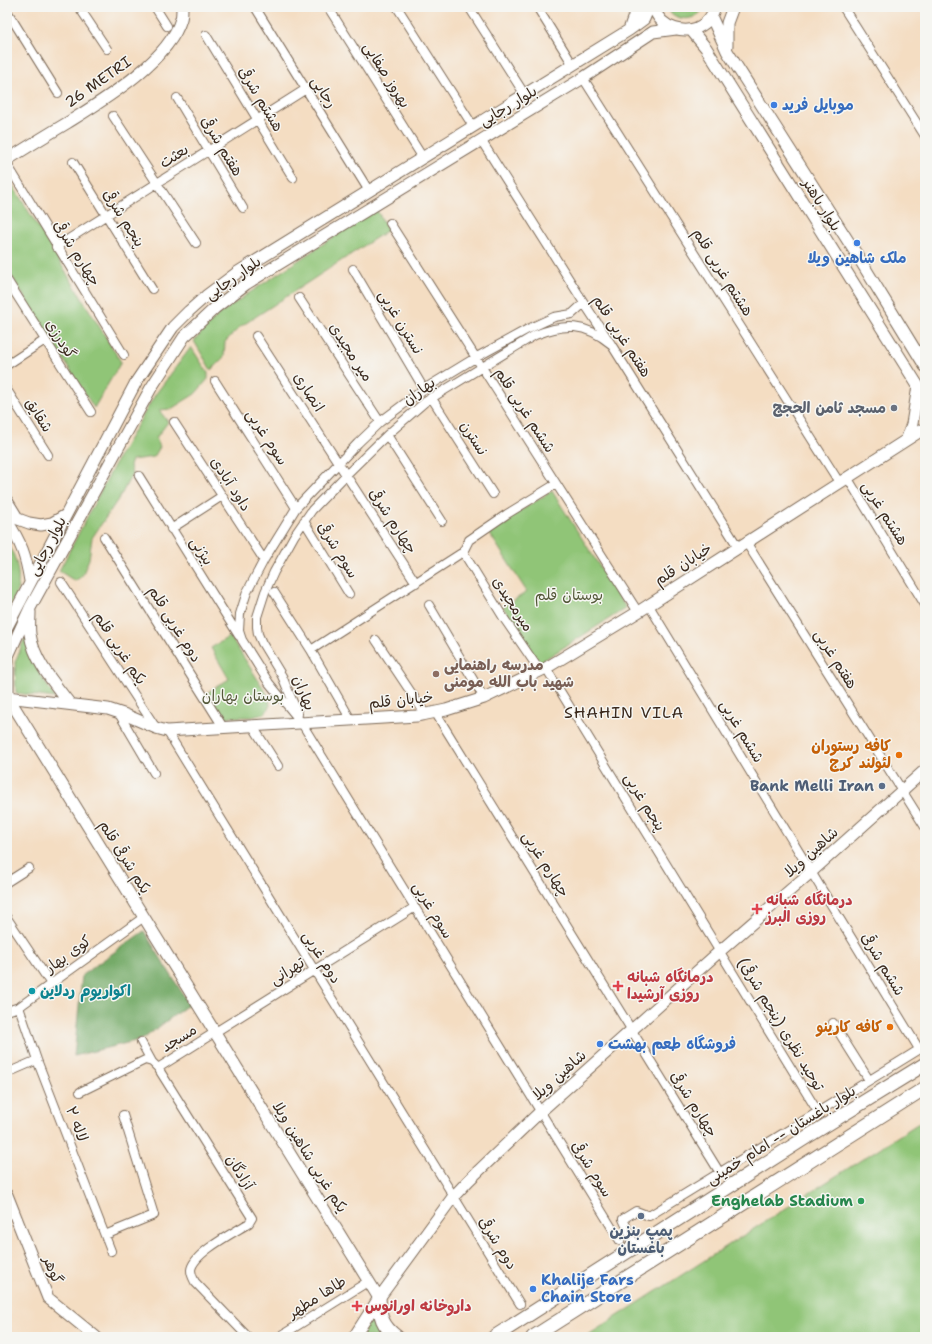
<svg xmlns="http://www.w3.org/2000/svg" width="932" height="1344" viewBox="0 0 932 1344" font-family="'Shantell Sans','Playpen Sans Arabic',sans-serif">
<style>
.green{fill:#90c577;stroke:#66784a}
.forest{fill:#74aa68;stroke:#586a43}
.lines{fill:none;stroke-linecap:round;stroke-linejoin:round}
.street-casing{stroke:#7c6957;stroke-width:10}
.secondary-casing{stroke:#7c6957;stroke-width:13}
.primary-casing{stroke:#7c6957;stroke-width:15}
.street{stroke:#fff;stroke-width:8}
.secondary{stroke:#fff;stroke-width:11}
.primary{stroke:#fff;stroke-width:13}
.shop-dot{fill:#3f7fe0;stroke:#f6f6f2;stroke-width:1.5}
.worship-dot{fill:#6b7280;stroke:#f6f6f2;stroke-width:1.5}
.education-dot{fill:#8d6e63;stroke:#f6f6f2;stroke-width:1.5}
.food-dot{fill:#e8710a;stroke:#f6f6f2;stroke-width:1.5}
.service-dot{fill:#5c6f8a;stroke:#f6f6f2;stroke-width:1.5}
.health-dot{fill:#e0444e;stroke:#f6f6f2;stroke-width:1.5}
.culture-dot{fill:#0f9aa8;stroke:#f6f6f2;stroke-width:1.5}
.leisure-dot{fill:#2e9e5b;stroke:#f6f6f2;stroke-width:1.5}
.labels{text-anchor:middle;stroke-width:3;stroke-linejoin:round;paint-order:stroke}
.street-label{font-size:15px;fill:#3b2a1e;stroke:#f6f6f2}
.shop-label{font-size:15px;font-weight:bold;fill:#366cbe;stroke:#f6f6f2;text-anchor:start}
.worship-label{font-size:15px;font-weight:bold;fill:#5b616d;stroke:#f6f6f2;text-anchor:end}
.park-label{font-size:15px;fill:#545839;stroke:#f6f6f2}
.education-label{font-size:15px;font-weight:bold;fill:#785e54;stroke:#f6f6f2;text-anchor:start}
.food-label{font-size:15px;font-weight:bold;fill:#c56008;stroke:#f6f6f2;text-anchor:end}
.service-label{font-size:15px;font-weight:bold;fill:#4e5e75;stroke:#f6f6f2;text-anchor:end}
.health-label{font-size:15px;font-weight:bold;fill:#be3a42;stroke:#f6f6f2;text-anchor:start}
.culture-label{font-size:15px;font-weight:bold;fill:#0d838f;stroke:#f6f6f2;text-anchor:start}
.leisure-label{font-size:15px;font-weight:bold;fill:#27864d;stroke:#f6f6f2;text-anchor:end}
.neighbourhood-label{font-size:16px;letter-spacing:1px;fill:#3b2a1e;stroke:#f6f6f2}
</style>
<rect width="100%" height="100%" fill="#f6f6f2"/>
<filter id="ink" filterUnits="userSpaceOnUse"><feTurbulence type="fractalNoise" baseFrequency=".025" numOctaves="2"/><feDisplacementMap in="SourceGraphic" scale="8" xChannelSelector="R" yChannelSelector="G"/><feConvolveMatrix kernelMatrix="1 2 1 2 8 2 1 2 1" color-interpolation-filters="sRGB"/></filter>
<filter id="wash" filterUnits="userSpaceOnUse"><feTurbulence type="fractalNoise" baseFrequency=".012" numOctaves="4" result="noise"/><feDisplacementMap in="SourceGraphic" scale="16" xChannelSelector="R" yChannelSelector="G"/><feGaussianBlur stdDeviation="0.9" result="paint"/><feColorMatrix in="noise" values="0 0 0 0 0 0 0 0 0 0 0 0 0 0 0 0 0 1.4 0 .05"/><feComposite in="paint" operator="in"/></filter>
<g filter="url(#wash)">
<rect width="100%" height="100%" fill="#f4ddc2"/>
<path class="green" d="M 666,7 L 705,7 C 695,23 675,22 666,7 Z
M 10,181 L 121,362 L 94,408 L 7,269 L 7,182 Z
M 376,209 L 388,230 L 240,327 L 225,342 L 224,357 L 211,370 L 194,341 L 217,316 L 249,293 Z
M 191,347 L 208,373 L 208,379 L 195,394 L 171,409 L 159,410 L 168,422 L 156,438 L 160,447 L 154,457 L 132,460 L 130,466 L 132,474 L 121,495 L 92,538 L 89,559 L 82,576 L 75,581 L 59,571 L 119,456 L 155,395 Z
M 552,491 L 626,608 L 539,663 L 503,607 L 527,592 L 488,531 Z
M 7,541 C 16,557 21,573 17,592 C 15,598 10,605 7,611 Z
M 26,635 L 30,658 L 55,698 L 16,693 L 15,662 Z
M 230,636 L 269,697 L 270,707 L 264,714 L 252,717 L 222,717 L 208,692 L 229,679 L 211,648 Z
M 925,1119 L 925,1337 L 585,1337 Z
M 375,1311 L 377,1324 L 386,1337 L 360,1337 Z"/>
<path class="forest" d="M 144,931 L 189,1004 L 143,1039 L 74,1056 L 82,975 Z"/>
</g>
<g filter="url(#ink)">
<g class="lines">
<defs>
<path id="street" d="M 79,7 L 107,49
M 155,7 L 167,26
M 255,7 L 369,191
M 328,7 L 423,158
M 397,7 L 473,126
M 469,7 L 525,95
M 537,7 L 573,65
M 843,7 L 925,136
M 7,11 L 58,93
M 206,35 L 293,178
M 583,78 L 839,482
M 177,98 L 243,208
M 113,116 L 196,243
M 481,140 L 584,303 L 611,344 L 738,547
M 73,162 L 152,289
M 7,164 L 124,355
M 390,223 L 638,612
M 56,247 L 306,89
M 353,269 L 424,389
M 7,280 L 91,412
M 299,298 L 380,422
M 584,303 L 572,314 L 554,317 L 528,329 L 475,358 L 424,389 L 380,422 L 358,443 L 296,508 L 264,560 L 247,592 L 240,614 L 239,631 L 242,640 L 269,683 L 301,722 L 620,1241
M 256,336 L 416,583
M 7,365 L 45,340
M 215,381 L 296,508
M 7,390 L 48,455
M 431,397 L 493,494
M 174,422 L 264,560
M 387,435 L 442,521
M 139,476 L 239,636
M 847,477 L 925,605
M 304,521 L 349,594
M 171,529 L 222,496
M 104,537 L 223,727
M 746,542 L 925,827
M 463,552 L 503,617 L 540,671
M 61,582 L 156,728
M 274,592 L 311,650 L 351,720
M 648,604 L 919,1049
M 429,605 L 484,698
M 376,640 L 426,715
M 311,650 L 463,552 L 469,540 L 507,514 L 556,484
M 546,668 L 818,1112
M 118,712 L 154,773
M 435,712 L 720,1173
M 298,714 L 282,676 L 262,643 L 258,634 L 257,627 L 257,617 L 265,592 L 274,572 L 294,536 L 312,510 L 346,475 L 387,435 L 425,402 L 535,335 C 565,323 585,323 611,344
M 252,725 L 278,766
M 167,731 L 520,1304
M 7,882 L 29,868
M 7,918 L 51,984
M 19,1007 L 37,1060 L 111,1251
M 7,1011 L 19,1007 L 144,917
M 833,1023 L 869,1080
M 141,1042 L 152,1062
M 158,1068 L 415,907
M 7,1073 L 37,1060
M 80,1092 L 145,1060 L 152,1062 L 158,1068 L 252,1218 L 249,1223 C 235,1232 193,1253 191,1270 C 191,1275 193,1278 195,1282 L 248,1337
M 105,1235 L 154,1215 L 123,1115
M 628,1252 L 632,1239 L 623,1219 L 636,1211 L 649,1216 L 925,1046
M 279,1337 L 369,1281"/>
<path id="secondary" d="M 654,7 C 659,29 688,37 705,23 C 710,19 713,13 715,7
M 711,16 L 727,51 L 857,255 L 925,366
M 629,30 L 637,7
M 691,30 L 706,48 L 925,397
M 727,46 L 727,23 L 733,7
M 7,160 C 27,147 47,135 67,123 C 102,101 169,61 181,19 C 182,16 182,11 182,7
M 907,438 L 912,424 L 918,386
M 7,501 L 18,519 L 29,523 L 41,525 L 52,523 L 66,515
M 7,521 C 21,542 26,556 30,581
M 30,612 C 30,619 29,627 30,634 C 34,661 54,683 70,704
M 7,627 L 136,382 L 173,327 L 189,311 L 206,296 L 238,272 L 629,30 L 644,19 L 649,7
M 7,692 L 8,697 L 379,1298
M 7,697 L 108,709 L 126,715 L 156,728 L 167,731 L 417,716 L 446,710 L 484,698 L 546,668 L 638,612 L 925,428
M 8,697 L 8,656 L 30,608 L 151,388 L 184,337 L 215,308 L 246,284 L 583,78 L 653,32 L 676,29
M 7,1195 L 48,1298 L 96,1337
M 354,1337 L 379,1298 L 453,1197 L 469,1180 L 540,1112 L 720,951 L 811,872 L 925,770"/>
<path id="primary" d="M 379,1298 C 380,1317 382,1326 397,1337
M 494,1337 L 802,1140 L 925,1064
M 533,1337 L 925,1088"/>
</defs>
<use href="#street" class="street-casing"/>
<use href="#secondary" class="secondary-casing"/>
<use href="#primary" class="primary-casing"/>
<use href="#street" class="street"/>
<use href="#secondary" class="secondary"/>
<use href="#primary" class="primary"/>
</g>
</g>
<g class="shop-dot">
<circle cx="774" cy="105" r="4"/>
<circle cx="857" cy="243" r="4"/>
<circle cx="600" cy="1044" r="4"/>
<circle cx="533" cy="1289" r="4"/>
</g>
<circle class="worship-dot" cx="894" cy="408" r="4"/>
<circle class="education-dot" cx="436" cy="674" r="4"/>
<g class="food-dot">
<circle cx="899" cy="755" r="4"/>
<circle cx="890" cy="1027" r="4"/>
</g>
<g class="service-dot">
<circle cx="882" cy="786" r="4"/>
<circle cx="641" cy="1216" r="4"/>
</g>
<g class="health-dot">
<path d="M755 903h4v4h4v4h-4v4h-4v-4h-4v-4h4z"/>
<path d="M616 980h4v4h4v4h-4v4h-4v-4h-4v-4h4z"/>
<path d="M355 1300h4v4h4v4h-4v4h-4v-4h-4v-4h4z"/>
</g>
<circle class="culture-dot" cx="32" cy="991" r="4"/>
<circle class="leisure-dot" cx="861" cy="1201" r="4"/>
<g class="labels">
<g class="street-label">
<text transform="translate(387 75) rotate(58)" y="5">بهروز صفایی</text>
<text transform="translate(98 82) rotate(-35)" y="5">26 METRI</text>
<text transform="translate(324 92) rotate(58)" y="5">رجایی</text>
<text transform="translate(261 99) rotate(59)" y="5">هشتم شرقی</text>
<text transform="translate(508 106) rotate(-31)" y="5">بلوار رجایی</text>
<text transform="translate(222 146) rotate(59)" y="5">هفتم شرقی</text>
<text transform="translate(174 156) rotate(-32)" y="5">بعثت</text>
<text transform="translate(822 205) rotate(58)" y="5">بلوار باهنر</text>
<text transform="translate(124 218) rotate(58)" y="5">پنجم شرقی</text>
<text transform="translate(77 253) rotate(58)" y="5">چهارم شرقی</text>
<text transform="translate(723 272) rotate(58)" y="5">هشتم غربی قلم</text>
<text transform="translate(233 278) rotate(-35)" y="5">بلوار رجایی</text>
<text transform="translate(401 322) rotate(59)" y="5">نسترن غربی</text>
<text transform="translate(622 336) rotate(57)" y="5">هفتم غربی قلم</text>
<text transform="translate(61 339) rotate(58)" y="5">گودرزی</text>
<text transform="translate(351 352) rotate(57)" y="5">میر مجیدی</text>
<text transform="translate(419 391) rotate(-36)" y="5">بهاران</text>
<text transform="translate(309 392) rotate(57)" y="5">انصاری</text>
<text transform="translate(525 410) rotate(57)" y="5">ششم غربی قلم</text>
<text transform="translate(39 415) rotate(58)" y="5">شقایق</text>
<text transform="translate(267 437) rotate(57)" y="5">سوم غربی</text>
<text transform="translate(474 438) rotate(57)" y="5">نسترن</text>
<text transform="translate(231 484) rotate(57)" y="5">داود آبادی</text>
<text transform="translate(885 513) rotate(58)" y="5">هشتم غربی</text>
<text transform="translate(393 521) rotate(57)" y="5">چهارم شرقی</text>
<text transform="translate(47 546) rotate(-62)" y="5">بلوار رجایی</text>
<text transform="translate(338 550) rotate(58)" y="5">سوم شرقی</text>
<text transform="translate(202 551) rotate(58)" y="5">بیژنی</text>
<text transform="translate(683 564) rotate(-33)" y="5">خیابان قلم</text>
<text transform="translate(513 604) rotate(57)" y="5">میرمجیدی</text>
<text transform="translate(175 624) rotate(58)" y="5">دوم غربی قلم</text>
<text transform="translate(120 648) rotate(57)" y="5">یکم غربی قلم</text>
<text transform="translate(836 659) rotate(58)" y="5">هفتم غربی</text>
<text transform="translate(304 693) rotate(68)" y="5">بهاران</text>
<text transform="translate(401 700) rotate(-6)" y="5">خیابان قلم</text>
<text transform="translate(742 731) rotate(59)" y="5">ششم غربی</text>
<text transform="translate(645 802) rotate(59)" y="5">پنجم غربی</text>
<text transform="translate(811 852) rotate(-42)" y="5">شاهین ویلا</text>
<text transform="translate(125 857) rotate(58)" y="5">یکم شرقی قلم</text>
<text transform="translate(546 864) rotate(58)" y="5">چهارم غربی</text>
<text transform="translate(433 910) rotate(59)" y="5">سوم غربی</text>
<text transform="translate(68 954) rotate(-36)" y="5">کوی بهار</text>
<text transform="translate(322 957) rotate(58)" y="5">دوم غربی</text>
<text transform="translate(883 964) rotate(59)" y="5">ششم شرقی</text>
<text transform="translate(287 971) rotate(-32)" y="5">تهرانی</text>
<text transform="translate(781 1024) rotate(59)" y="5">توحید نظری (پنجم شرقی)</text>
<text transform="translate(179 1038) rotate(-32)" y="5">مسجد</text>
<text transform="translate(559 1075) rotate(-42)" y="5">شاهین ویلا</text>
<text transform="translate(694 1104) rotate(58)" y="5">چهارم شرقی</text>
<text transform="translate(77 1124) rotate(69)" y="5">لاله ۲</text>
<text transform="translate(781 1135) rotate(-32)" y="5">بلوار باغستان -- امام خمینی</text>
<text transform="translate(310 1157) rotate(58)" y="5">یکم غربی شاهین ویلا</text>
<text transform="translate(592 1169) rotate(58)" y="5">سوم شرقی</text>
<text transform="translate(240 1172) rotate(58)" y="5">آزادگان</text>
<text transform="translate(498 1243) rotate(58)" y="5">دوم شرقی</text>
<text transform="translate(53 1270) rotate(68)" y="5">گوهر</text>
<text transform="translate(317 1297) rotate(-32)" y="5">طاها مطهر</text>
</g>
<g class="shop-label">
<text x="782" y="110">موبایل فرید</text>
<text x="857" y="263" text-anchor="middle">ملک شاهین ویلا</text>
<text x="608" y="1049">فروشگاه طعم بهشت</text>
<text x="541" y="1285">Khalije Fars<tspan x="541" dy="17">Chain Store</tspan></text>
</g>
<g class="worship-label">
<text x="886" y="413">مسجد ثامن الحجج</text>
</g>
<g class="park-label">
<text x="569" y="600">بوستان قلم</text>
<text x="243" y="701">بوستان بهاران</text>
</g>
<g class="education-label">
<text x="444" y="670">مدرسه راهنمایی<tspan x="444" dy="17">شهید باب الله مومنی</tspan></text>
</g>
<g class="food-label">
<text x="891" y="751">کافه رستوران<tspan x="891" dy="17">لئولند کرج</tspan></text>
<text x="882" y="1032">کافه کارینو</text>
</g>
<g class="service-label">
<text x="874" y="791">Bank Melli Iran</text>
<text x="641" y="1236" text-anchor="middle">پمپ بنزین<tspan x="641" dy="17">باغستان</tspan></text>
</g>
<g class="health-label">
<text x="766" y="905">درمانگاه شبانه<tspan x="766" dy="17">روزی البرز</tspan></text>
<text x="627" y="982">درمانگاه شبانه<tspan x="627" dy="17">روزی آرشیدا</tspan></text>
<text x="365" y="1311">داروخانه اورانوس</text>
</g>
<g class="culture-label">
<text x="40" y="996">اکواریوم ردلاین</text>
</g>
<g class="leisure-label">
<text x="853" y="1206">Enghelab Stadium</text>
</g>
<g class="neighbourhood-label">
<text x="624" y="718">SHAHIN VILA</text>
</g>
</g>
<rect width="932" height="1344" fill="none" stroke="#f6f6f2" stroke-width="24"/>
</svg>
